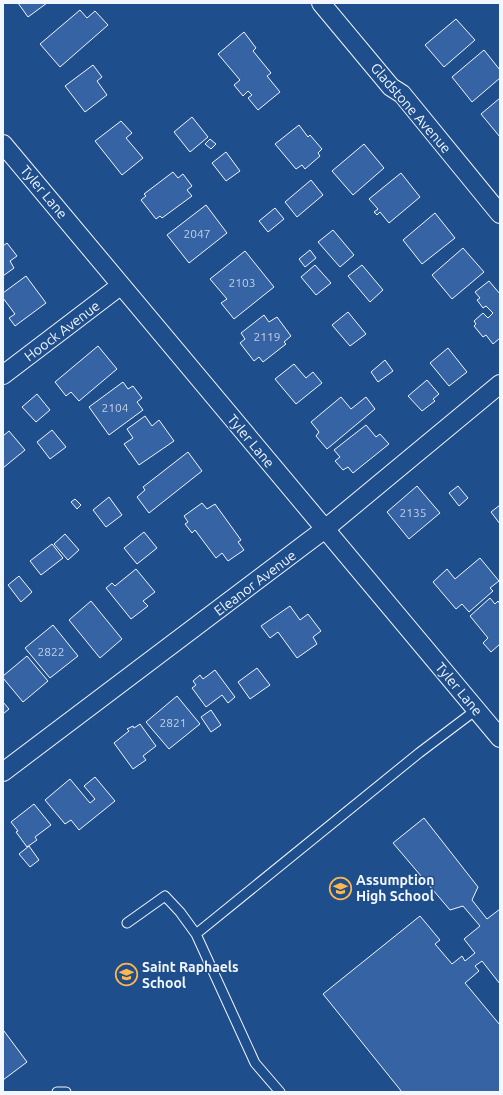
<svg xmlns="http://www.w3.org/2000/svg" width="503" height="1095" viewBox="0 0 503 1095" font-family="Ubuntu,sans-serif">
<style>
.building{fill:#3563a3;stroke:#f2f6ff}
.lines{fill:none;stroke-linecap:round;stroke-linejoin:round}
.lane-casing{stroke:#f2f6ff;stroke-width:11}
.street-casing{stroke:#f2f6ff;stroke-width:20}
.lane{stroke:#1f4e8c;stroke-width:9}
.street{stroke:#1f4e8c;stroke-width:18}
.labels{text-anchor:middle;stroke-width:3;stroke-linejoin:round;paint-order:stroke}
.number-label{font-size:12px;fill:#c3d1e8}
.street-label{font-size:14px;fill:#f2f6ff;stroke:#1f4e8c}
.poi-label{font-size:14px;font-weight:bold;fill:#f2f6ff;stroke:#1f4e8c;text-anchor:start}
</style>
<rect width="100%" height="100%" fill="#1f4e8c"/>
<path class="building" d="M 18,3 L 47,3 L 28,17 Z
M 80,10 L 87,18 L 95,11 L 108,25 L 60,67 L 40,44 Z
M 456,19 L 475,40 L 444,67 L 425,45 Z
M 244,32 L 256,48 L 253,51 L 271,73 L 267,76 L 280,92 L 258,110 L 248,98 L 252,95 L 248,91 L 243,96 L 234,85 L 240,80 L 218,54 Z
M 484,50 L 500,70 L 500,78 L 472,102 L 452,77 Z
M 93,65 L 102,77 L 97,81 L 107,95 L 85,112 L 65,86 Z
M 500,98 L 500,137 L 481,114 Z
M 192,117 L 208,137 L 190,152 L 174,132 Z
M 121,121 L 132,133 L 126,138 L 143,158 L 122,175 L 95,141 Z
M 299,125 L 308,137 L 310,135 L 322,149 L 318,153 L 320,156 L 305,169 L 302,165 L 296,169 L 275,144 Z
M 210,139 L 216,144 L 211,149 L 205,144 Z
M 364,144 L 384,168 L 353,195 L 332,171 Z
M 226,152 L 240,171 L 226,181 L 212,163 Z
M 173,172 L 178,178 L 183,174 L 192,186 L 187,190 L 192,196 L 162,218 L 160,216 L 156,219 L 141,200 L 146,196 L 144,194 Z
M 401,173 L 420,197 L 389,223 L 380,212 L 377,215 L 374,212 L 378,209 L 369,199 Z
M 311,180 L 323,195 L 297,217 L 285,202 Z
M 206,205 L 227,233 L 189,263 L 167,235 Z
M 275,208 L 284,219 L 268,232 L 259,221 Z
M 435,213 L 455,238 L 422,264 L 403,240 Z
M 333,230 L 354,255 L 340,267 L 318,242 Z
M 7,243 L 17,256 L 10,261 L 14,268 L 3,276 L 3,246 Z
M 463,248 L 484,272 L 452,299 L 432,275 Z
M 310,250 L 316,258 L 305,267 L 299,259 Z
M 245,251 L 274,287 L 234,319 L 221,303 L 227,299 L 210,279 Z
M 315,265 L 331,283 L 316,295 L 301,277 Z
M 362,265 L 383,290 L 370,302 L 348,276 Z
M 26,276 L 46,303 L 15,326 L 9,318 L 15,314 L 3,298 L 3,293 Z
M 489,281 L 500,294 L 500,338 L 493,344 L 486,335 L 483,337 L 474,326 L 476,324 L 474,321 L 483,313 L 488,318 L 493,313 L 486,306 L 483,308 L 477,300 L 480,298 L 475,292 Z
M 348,312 L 366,334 L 350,346 L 332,325 Z
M 264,315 L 269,322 L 277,317 L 291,336 L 284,342 L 286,344 L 263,362 L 259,357 L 254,361 L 240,343 L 245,339 L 241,333 Z
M 98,346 L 117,369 L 79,401 L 71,392 L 66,396 L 55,382 Z
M 448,348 L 467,372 L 449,386 L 430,363 Z
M 385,360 L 393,371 L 378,382 L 371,372 Z
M 294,364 L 306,378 L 313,372 L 322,383 L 296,404 L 275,379 Z
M 427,380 L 439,394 L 433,399 L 435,401 L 422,411 L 408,396 Z
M 123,382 L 128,389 L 133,386 L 142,398 L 137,402 L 143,410 L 109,435 L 89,407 Z
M 37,394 L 50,410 L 36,422 L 22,407 Z
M 341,397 L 351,409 L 366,397 L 375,409 L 327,449 L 316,436 L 319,432 L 311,422 Z
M 145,416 L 152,426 L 159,420 L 174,441 L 139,465 L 124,444 L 133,438 L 127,429 Z
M 366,425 L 376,437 L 380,434 L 389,444 L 353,473 L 348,467 L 343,470 L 335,461 L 340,457 L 334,450 Z
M 52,430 L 66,447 L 50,459 L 37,442 Z
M 9,431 L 25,450 L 3,468 L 3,436 Z
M 188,452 L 202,471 L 149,513 L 137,497 L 145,490 L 143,487 Z
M 417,486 L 440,513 L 409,539 L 387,512 Z
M 458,486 L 468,498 L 459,506 L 449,493 Z
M 109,497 L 122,515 L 106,527 L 93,510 Z
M 75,499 L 81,505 L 77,509 L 71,502 Z
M 202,503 L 207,509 L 215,504 L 241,540 L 238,542 L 244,550 L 228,561 L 222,553 L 216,558 L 195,530 L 192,533 L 185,524 L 188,522 L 184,516 Z
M 500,505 L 500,524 L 491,512 Z
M 144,532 L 157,548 L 137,564 L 124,548 Z
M 65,534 L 79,550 L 68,560 L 54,544 Z
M 52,544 L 63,558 L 41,575 L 30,561 Z
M 480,558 L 499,581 L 490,588 L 493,591 L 469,612 L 462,604 L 456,609 L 433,582 L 447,569 L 455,579 Z
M 136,569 L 155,592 L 143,601 L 148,606 L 131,619 L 106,588 L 112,583 L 115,586 Z
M 19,576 L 32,592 L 21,602 L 8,585 Z
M 490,598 L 495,604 L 498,601 L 500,604 L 500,644 L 491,652 L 483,643 L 488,638 L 470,616 Z
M 91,601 L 122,639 L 100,658 L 69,620 Z
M 290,606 L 300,620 L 308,614 L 321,631 L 313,637 L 317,644 L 297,658 L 278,632 L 270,638 L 261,626 Z
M 53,625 L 78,656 L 50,678 L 25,648 Z
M 27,656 L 48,681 L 23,702 L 3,678 L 3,676 Z
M 257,668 L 270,685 L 250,699 L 238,682 Z
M 215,670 L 235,697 L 228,703 L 222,695 L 206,707 L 192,688 L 196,685 L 193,681 L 200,675 L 203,679 Z
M 177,696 L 200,724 L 169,749 L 146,722 Z
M 3,702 L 9,709 L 3,714 Z
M 211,710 L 221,725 L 211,732 L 201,717 Z
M 140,724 L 156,746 L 143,756 L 146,760 L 133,769 L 114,743 L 129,731 L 127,729 L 133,726 L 134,728 Z
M 95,777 L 115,801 L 79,830 L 71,820 L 65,824 L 45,800 L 70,779 L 90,803 L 95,799 L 84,786 Z
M 34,804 L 51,825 L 35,837 L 37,840 L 27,847 L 16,832 L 18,831 L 11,822 Z
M 424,818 L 478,887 L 472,900 L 487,919 L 500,909 L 500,984 L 482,961 L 475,966 L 479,971 L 465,983 L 500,1025 L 500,1092 L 402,1092 L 323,994 L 420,916 L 440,940 L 435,944 L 452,964 L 462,956 L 465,961 L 475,953 L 464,939 L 480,926 L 463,906 L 450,910 L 393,843 Z
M 29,846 L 39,860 L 30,867 L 19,854 Z
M 4,1031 L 27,1062 L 3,1080 L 3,1032 Z"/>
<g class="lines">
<defs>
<path id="lane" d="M 127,923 L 165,896 L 180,912 L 196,934
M 57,1092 L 66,1092
M 280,1092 L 255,1063 L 196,934 L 419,753 L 476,710"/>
<path id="street" d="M 321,3 L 391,87 L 402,94 L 500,214
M 3,144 L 500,738
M 3,375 L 120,286
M 3,772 L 325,529 L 500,384"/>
</defs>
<use href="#lane" class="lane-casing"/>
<use href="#street" class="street-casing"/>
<use href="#lane" class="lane"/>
<use href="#street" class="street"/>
</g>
<defs>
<symbol id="school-ring" viewBox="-11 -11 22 22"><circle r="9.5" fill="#1f4e8c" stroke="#ffb74d" stroke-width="1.5"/><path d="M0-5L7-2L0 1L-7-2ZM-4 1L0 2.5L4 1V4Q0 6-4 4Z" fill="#ffb74d"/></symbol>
</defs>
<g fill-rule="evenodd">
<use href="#school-ring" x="328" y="876" width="25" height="25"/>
<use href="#school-ring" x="114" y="962" width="25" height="25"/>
</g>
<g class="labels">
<g class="number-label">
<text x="197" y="238">2047</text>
<text x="242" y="287">2103</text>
<text x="267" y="341">2119</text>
<text x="115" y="412">2104</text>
<text x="413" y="517">2135</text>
<text x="51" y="656">2822</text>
<text x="173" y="727">2821</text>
</g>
<g class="street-label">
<text transform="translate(411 108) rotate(49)" y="5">Gladstone Avenue</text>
<text transform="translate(44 192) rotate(50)" y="5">Tyler Lane</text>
<text transform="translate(62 331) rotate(-37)" y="5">Hoock Avenue</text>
<text transform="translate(251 441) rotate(50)" y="5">Tyler Lane</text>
<text transform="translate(255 583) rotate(-37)" y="5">Eleanor Avenue</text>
<text transform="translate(459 689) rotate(50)" y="5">Tyler Lane</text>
</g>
<g class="poi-label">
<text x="356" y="885">Assumption<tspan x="356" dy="16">High School</tspan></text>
<text x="142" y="972">Saint Raphaels<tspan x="142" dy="16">School</tspan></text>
</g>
</g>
<rect width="503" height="1095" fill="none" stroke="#f2f6ff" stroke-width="8"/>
</svg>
